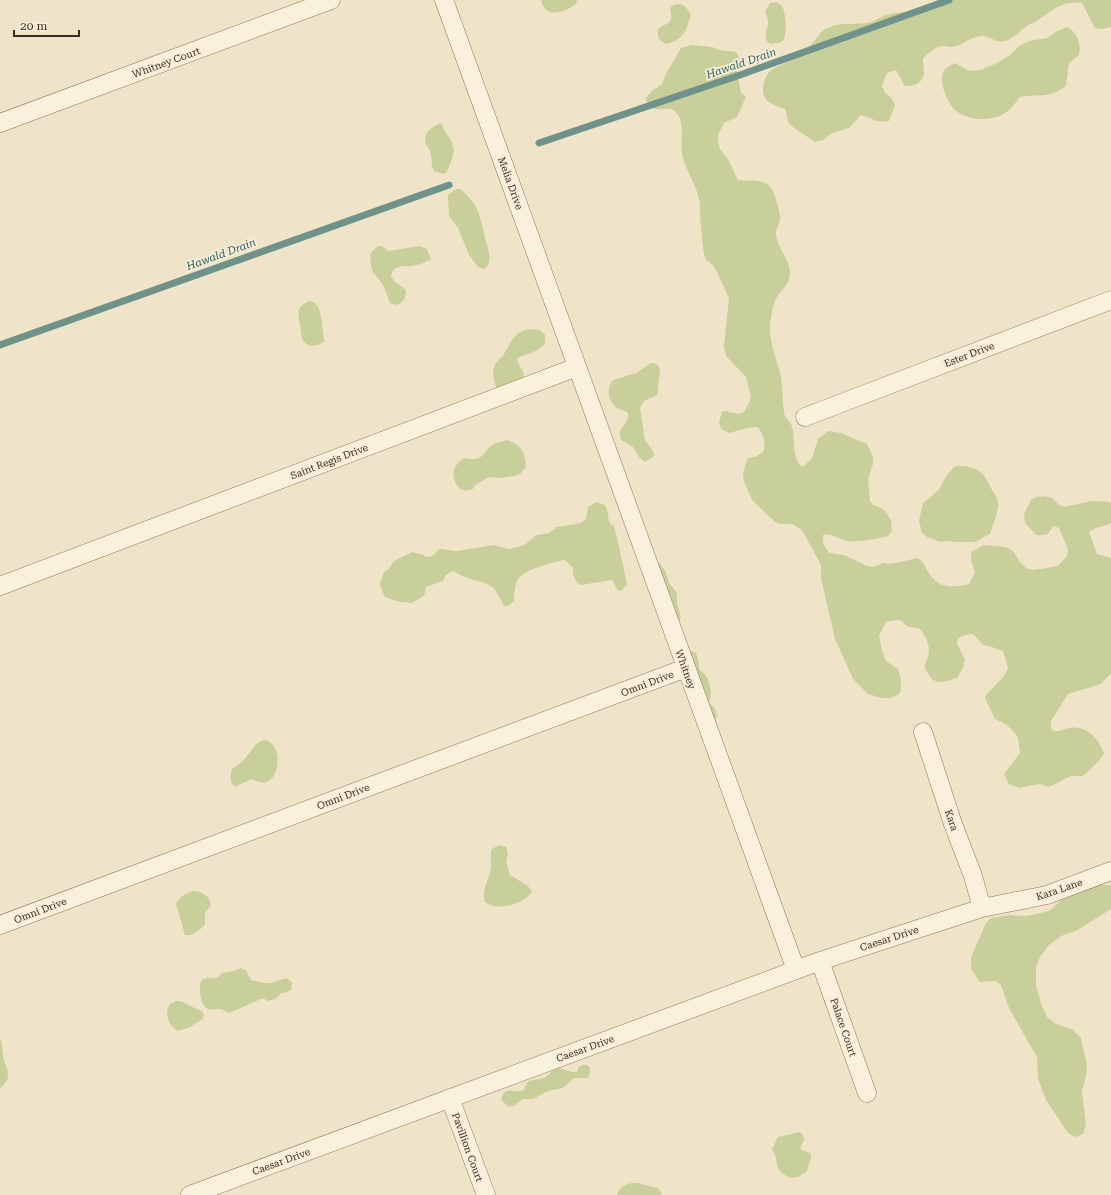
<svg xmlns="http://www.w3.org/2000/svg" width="1111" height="1195" viewBox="0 0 1111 1195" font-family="'Roboto Serif',serif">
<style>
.green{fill:#c9cf9b}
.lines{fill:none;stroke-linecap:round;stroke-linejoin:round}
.stream{stroke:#6f938a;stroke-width:7}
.street-casing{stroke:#8d765c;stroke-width:19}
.street{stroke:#faf1dc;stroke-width:18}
.labels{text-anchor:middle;stroke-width:3.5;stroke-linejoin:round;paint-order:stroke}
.street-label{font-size:10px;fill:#3d2e20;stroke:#f7eed8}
.water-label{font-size:11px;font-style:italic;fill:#2f5d5a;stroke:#f7eed8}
</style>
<rect width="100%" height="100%" fill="#f0e4c8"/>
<path class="green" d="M 541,0 L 577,0 L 576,4 C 565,12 545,20 541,0 Z
M 941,0 L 1111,0 L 1111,27 L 1102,29 L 1095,28 L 1082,3 C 1064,0 1052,10 1038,20 C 1036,22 1033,23 1030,24 C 1022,29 1016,36 1008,40 C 996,45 992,36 982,36 C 971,36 963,45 953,47 C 948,47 943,45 938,47 C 933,49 927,55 923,58 C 923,63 924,69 924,74 C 922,84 912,88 904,85 L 896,70 L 887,73 L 882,86 L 885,93 L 891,97 L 895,105 L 889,121 C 878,124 872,118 861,115 L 849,128 L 830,134 L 823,140 L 815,142 L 790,125 C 786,120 788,115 785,109 C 775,105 762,103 763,89 C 764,68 777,68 791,60 C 794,58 797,54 800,52 C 803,50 808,49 810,46 C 816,40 819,32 827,28 C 840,22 853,25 866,23 C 874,23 879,17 886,15 C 904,10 925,13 941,0 Z
M 777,2 C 779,3 781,5 782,6 C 786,14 788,36 782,42 L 771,44 C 761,39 767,32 768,24 C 768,20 767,15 765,11 L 770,3 Z
M 677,4 C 685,4 687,8 691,15 C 685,32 685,39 666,44 L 659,39 C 653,22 669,28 671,19 C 672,16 670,11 670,8 L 672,6 Z
M 1067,27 C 1078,33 1081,43 1079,55 L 1069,63 L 1066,86 C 1046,100 1041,93 1020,97 C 1015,103 1012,109 1005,113 C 991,122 968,121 955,110 C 947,103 939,83 943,72 C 946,67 951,65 955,63 L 970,71 L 980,70 L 995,64 L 1009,56 L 1019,46 L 1029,41 L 1047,38 L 1057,31 Z
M 692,45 L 712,47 L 720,50 L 736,52 L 739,57 L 737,72 L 741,93 L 746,97 L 737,117 L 724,123 L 718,135 L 718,141 L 720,149 L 728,159 L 738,180 C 750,182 763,177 772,189 C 775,194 780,212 780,218 C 780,223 776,228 776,233 C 776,249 794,262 789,279 C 787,287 779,292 776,299 C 772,308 770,320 770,329 C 770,346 778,361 781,377 C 783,390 782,404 785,417 C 801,428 787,453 802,467 L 805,465 L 812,458 L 818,439 L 828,431 L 841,433 L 867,444 L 873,457 L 873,464 L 868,479 L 870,501 L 873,505 L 881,508 L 886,512 L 891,520 L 892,531 L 888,536 L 884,537 C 872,539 859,543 847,541 C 838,539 832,533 823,535 L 823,543 L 829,553 L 844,555 L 867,566 L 872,567 L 884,563 L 890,564 L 918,558 C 924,562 924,565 927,570 C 938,589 950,588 969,584 L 975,572 L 971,560 L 971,552 L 984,545 L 1006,547 L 1014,552 L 1019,561 L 1026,568 L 1034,570 L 1058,566 L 1067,556 L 1068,549 L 1059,528 L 1054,526 C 1047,534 1048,536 1036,535 L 1025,523 L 1024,514 L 1031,500 L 1036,497 L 1044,496 L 1052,498 L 1058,504 L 1064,507 L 1091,501 L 1109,502 L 1111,503 L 1111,523 C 1102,528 1096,526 1089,532 L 1097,554 L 1111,558 L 1111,673 L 1101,684 L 1068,694 L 1051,721 L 1051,728 L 1053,731 C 1059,732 1063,729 1069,728 C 1087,725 1098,738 1104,753 C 1102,759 1088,771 1083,776 L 1071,776 L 1049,787 L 1039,784 L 1019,788 L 1009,784 L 1004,774 L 1020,753 L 1018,737 L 1014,732 L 1007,725 L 995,719 L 985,698 L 986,695 L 1004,676 L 1008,668 L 1003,651 L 995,648 L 983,645 L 973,634 C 967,634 956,636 957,644 C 958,647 964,656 965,660 L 963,668 L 957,678 C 946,681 934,687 928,673 C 926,671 924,667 925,664 C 925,661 928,659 928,656 C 931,647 926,636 920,629 L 906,626 L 902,621 L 898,620 L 886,622 L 879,636 L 882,651 L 886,661 L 898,669 L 901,680 L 901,691 L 898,695 L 890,698 L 882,698 L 868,694 L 853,679 L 835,639 L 821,578 L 821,565 L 802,530 L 792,524 L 780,524 L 775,522 L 752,500 L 744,482 L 743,473 L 747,459 L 757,456 L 764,451 C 765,441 764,434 757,427 L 748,428 L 729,433 L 721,429 L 719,422 L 722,412 L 725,411 L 739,414 L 744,412 L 749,403 L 751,397 L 746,377 L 726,356 L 724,347 L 729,298 L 714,266 L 706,260 L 704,254 C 702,241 701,227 700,214 C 700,209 700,204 699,199 C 696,183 685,170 682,154 C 680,141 685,126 678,115 C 668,100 657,120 645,99 L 652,91 L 662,84 L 665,76 L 681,48 Z
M 441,123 L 446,133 L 451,140 L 454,151 L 450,165 L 446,173 L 443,174 L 434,171 C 431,165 432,161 431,155 C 431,151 428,148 426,144 C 422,132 432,127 441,123 Z
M 456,189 L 461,189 C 466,195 471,199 475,205 C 481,216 482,226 485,238 C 487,247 495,264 483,269 L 478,267 L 469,255 L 458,228 L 449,216 L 448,195 Z
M 378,246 L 382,246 L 388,251 L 419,246 L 427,249 L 431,259 C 425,263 418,265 412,266 C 403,266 393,265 391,276 L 394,281 L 406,290 C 406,301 400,308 390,303 L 383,285 L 373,272 L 371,267 L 370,254 Z
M 310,301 C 320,304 320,312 322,322 C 322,329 324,335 324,342 C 317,347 307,348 302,339 C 301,335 301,330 300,326 C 298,314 295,306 310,301 Z
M 529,329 L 539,330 L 545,335 L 545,344 L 538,350 L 517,358 L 518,362 L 524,374 L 522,381 L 497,390 C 494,381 491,372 496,363 C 498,360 502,357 504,354 C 512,341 513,333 529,329 Z
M 651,363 C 661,363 661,371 659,379 C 658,384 659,389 657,395 L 644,401 L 640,408 L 645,440 L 653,451 L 654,456 L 645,462 L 639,457 L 633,447 L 621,440 C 616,425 629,427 628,413 C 624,410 621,410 617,408 C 608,402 606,388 613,380 L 636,373 Z
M 507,440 C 522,445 525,452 526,467 L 521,473 L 515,476 L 500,478 L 489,477 L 475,485 L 473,489 L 466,491 L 460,489 C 450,478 451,467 464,458 C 486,462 480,453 494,444 C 498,442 503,441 507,440 Z
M 960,466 C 980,467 984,473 992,490 C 994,493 997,497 998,501 C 999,511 993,525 990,534 L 975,542 L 955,542 L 949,541 L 940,542 L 927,537 L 922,533 L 919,521 L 922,506 L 925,501 L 930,498 L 940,488 L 946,476 L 954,467 Z
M 596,502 L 605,505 L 607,509 L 609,522 L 614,527 L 616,533 L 627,584 L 622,590 L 618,591 L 612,580 L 581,585 L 577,583 L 573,574 L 573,568 L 565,560 C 555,561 524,570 518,579 C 514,585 515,595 514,601 L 508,606 L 504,606 C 491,579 490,586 465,577 C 461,576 458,573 453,571 L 446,575 L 443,581 L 426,587 L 424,596 L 412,603 L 400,602 L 385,597 L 381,588 L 380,583 L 384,572 L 389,569 L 394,561 L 412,552 L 423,555 L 426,557 L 432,556 L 440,549 L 456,551 L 494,545 L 509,549 L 518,547 L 526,544 L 536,535 L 549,533 L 557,527 L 581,523 L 586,519 L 588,507 Z
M 658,561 L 666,572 L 669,583 L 677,593 C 677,596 677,598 677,601 C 677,610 684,614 678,625 L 652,564 Z
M 687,649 L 696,653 L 699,662 L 699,668 C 701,672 704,673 706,676 C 711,683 712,695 709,703 L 715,708 L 717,717 L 713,724 L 690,702 L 688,698 Z
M 266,740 C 269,742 272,743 274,746 C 280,755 279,778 266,782 C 261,784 256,780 251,779 L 235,787 C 229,782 230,776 232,769 C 236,766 239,764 243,761 C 251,753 254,741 266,740 Z
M 499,845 L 506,847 L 508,854 L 506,861 L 510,875 L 528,886 L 532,892 C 524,904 497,912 485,902 C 481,889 489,880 491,868 C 492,861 489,856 492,849 Z
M 1096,883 L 1103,885 L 1111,885 L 1111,909 L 1076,931 L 1061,936 L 1049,945 L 1040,957 L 1036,967 L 1036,985 L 1042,1006 L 1047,1017 L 1056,1024 L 1072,1029 L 1081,1038 L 1087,1065 L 1086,1075 L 1082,1092 L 1086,1124 L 1083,1134 L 1075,1137 L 1068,1133 L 1046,1100 L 1038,1079 L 1037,1057 L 1009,1008 L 1001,985 L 995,981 L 980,982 L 971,969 L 971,957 L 986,923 L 991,918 L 1009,915 L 1027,916 L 1049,911 L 1068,894 Z
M 193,891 C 203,892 209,895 211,905 L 205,913 L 205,925 C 199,930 193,937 185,935 L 176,904 C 180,896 185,894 193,891 Z
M 241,968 L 246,970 L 251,980 C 270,985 268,984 286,978 L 292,982 L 291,990 L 287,992 L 281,993 C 278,998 274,1000 268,1001 L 265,999 L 261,999 L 229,1013 C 226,1012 224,1010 220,1009 C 216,1008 212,1011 208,1009 C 201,1007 197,985 202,980 C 206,977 213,979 218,977 L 222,973 L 234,971 Z
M 176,1001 C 186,1001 193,1009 202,1011 L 204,1015 L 203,1019 L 188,1028 L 178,1031 C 168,1025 164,1014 170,1004 Z
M 0,1039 C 3,1045 2,1049 3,1055 C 5,1069 15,1077 0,1088 Z
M 583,1065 L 587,1065 L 590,1068 L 590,1073 L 588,1078 L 574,1078 L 563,1088 L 548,1091 L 533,1099 L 523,1099 L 514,1106 L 509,1107 L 501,1100 C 505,1084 513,1094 524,1090 L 528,1081 L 544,1078 L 556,1068 C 564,1068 569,1073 577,1072 L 579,1067 Z
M 800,1132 L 803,1135 L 804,1140 L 800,1148 C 803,1152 808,1151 811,1154 C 811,1161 808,1165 807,1171 L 798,1177 L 792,1178 C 779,1173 778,1171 776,1159 C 776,1155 773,1152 772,1149 L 778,1137 Z
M 638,1183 L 658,1188 L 662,1195 L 617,1195 C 621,1184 628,1183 638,1183 Z"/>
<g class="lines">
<path class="stream" d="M 539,143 L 740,75 L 949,0
M 0,345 L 449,185"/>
<defs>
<path id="street" d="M 444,0 L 796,970
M 0,123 L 331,0
M 805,417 L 1111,300
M 0,586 L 577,367
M 923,732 L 953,824 L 973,876 L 982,908
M 0,925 L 686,668
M 820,961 L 867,1093
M 450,1098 L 486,1195
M 190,1195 L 820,961 L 982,908 L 1047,895 L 1111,871"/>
</defs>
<use href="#street" class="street-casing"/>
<use href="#street" class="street"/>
</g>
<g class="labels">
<g class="street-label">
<text transform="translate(166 62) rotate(-20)" y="4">Whitney Court</text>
<text transform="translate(511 183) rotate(70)" y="4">Melia Drive</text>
<text transform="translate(969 354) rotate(-21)" y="4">Ester Drive</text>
<text transform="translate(329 461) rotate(-21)" y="4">Saint Regis Drive</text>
<text transform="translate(686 669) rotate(70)" y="4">Whitney</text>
<text transform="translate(647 683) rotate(-21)" y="4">Omni Drive</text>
<text transform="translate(343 796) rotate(-21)" y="4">Omni Drive</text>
<text transform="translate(952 820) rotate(71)" y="4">Kara</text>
<text transform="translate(1059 889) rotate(-19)" y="4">Kara Lane</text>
<text transform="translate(40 910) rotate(-21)" y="4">Omni Drive</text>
<text transform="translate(889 938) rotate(-18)" y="4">Caesar Drive</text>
<text transform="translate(844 1027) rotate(71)" y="4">Palace Court</text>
<text transform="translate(585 1048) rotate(-20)" y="4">Caesar Drive</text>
<text transform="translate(468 1147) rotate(70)" y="4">Pavillion Court</text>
<text transform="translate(281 1161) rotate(-20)" y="4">Caesar Drive</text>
</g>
<g class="water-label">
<text transform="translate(741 63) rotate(-19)" y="4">Hawald Drain</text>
<text transform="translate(221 254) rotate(-20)" y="4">Hawald Drain</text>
</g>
</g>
<path d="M14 30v6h65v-6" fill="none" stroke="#3d2e20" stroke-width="2"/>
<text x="20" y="30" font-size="12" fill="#3d2e20" stroke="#f7eed8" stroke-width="3" paint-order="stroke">20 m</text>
</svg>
